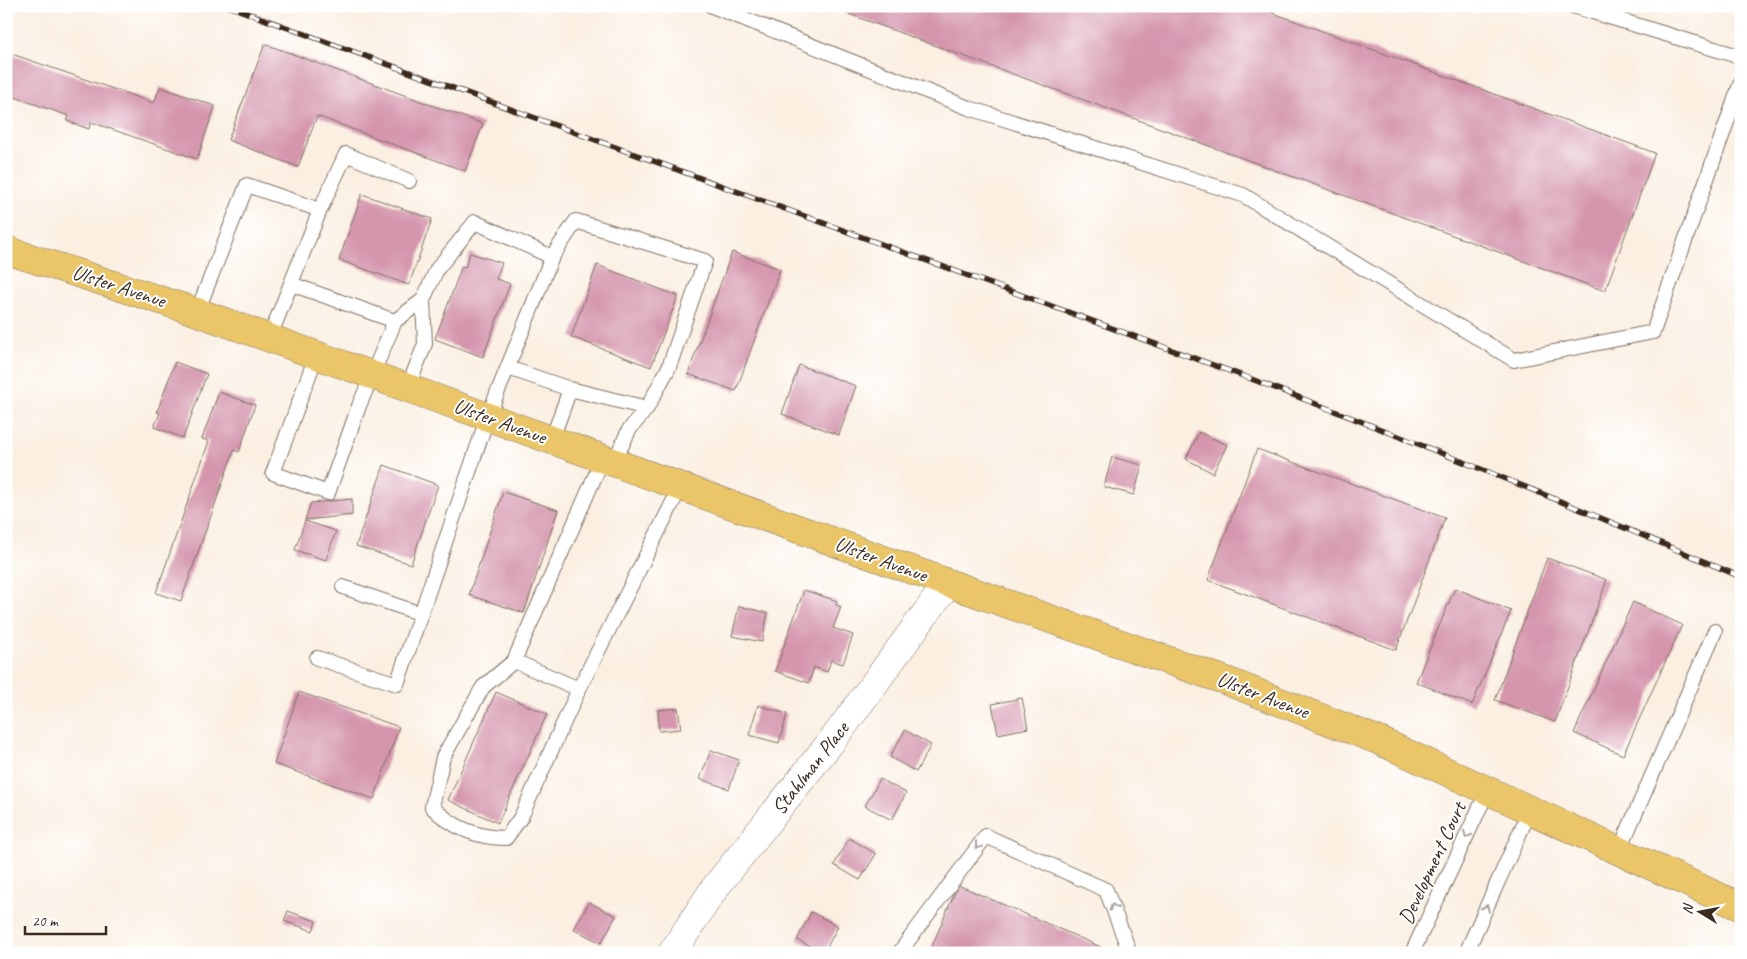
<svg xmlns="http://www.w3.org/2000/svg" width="1747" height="959" viewBox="0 0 1747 959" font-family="Caveat,sans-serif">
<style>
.building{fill:#d495ad}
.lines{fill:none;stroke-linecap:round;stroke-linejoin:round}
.service-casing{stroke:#7e6f62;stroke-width:16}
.minor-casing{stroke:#7e6f62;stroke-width:29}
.primary-casing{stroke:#7e6f62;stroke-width:29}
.service{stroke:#fff;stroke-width:14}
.minor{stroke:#fff;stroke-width:28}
.primary{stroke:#ebc669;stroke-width:28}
.rail-casing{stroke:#3b2a1e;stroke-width:5.5}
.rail{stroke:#fff;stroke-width:4;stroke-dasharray:11;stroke-linecap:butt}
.oneway{stroke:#a79f9a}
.labels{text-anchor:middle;stroke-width:4;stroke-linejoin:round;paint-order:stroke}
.street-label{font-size:21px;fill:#3b2a1e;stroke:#fff}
</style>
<rect width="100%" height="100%" fill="#fff"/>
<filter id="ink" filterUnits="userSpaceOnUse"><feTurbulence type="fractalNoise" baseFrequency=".02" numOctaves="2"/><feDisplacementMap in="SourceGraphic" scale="10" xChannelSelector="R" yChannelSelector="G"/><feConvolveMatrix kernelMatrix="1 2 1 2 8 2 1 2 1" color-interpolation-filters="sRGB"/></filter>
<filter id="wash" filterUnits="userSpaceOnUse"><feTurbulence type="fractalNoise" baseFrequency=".0096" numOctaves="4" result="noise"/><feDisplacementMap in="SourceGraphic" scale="20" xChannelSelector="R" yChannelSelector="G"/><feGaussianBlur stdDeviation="1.12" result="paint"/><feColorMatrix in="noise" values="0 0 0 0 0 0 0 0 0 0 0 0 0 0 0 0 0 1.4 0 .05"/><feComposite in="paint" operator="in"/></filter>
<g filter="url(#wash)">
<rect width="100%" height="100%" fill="#faefe1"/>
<g id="blocks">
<path class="building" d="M 827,6 L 1254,6 L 1655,153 L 1605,291 Z
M 265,44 L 483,124 L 465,171 L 317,116 L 298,167 L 228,140 Z
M 6,52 L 154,103 L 160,87 L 215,106 L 197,159 L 91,122 L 89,129 L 67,121 L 69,116 L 6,94 Z
M 362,194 L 432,219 L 409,285 L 339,260 Z
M 732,252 L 780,269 L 736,391 L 688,374 Z
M 470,253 L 502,263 L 496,279 L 510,284 L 483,357 L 435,339 L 462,266 L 465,267 Z
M 597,265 L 678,296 L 651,367 L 571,337 Z
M 175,362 L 207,374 L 183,438 L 154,427 L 160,413 L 157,412 Z
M 799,365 L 856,386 L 839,435 L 782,414 Z
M 219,392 L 255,405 L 239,452 L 234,450 L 181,601 L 156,593 L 209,441 L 202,439 Z
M 1199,432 L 1227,445 L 1213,473 L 1186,459 Z
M 1257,449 L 1445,518 L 1396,650 L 1208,580 Z
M 1112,457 L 1142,465 L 1134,495 L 1104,487 Z
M 384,465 L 438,485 L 411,564 L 356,546 Z
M 503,492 L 558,510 L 524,613 L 469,595 Z
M 352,499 L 352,515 L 305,520 L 311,503 Z
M 305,521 L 336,531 L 326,560 L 295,550 Z
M 1547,558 L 1607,580 L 1555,722 L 1495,700 Z
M 1455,588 L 1511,611 L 1472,705 L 1416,682 Z
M 804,590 L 837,601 L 836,605 L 841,607 L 833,628 L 853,635 L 843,664 L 831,660 L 827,672 L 814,667 L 809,683 L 775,671 Z
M 1633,602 L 1682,625 L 1623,755 L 1574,733 Z
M 739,606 L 768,613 L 762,642 L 732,636 Z
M 299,692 L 399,727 L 374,799 L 274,764 Z
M 496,692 L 547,714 L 498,823 L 448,800 Z
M 1022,698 L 1028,728 L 998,734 L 992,704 Z
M 758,705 L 787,714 L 779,743 L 749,735 Z
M 678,708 L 681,729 L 659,731 L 658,710 Z
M 905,730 L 931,745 L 916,772 L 890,757 Z
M 711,750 L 739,760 L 729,789 L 700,779 Z
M 880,779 L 906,793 L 892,820 L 865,806 Z
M 849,838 L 876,854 L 860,880 L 834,865 Z
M 958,885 L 1101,947 L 1099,953 L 929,953 Z
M 589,902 L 616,916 L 601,943 L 574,929 Z
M 288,911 L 316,921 L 313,931 L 284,921 Z
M 811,912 L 838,926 L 824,953 L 797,940 Z"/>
</g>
</g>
<g filter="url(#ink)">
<use href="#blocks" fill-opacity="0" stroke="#7e6f62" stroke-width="1"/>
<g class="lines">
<defs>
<path id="service" d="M 712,6 L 969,108 L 1243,195 L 1514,360 L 1653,332 L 1741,82
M 1573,6 L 1741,57
M 320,210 L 346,154 L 409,181
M 552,257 L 576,221 L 705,261 L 669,367 L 647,408 L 629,430 L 614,462
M 291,284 L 395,321 L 359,406 L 328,493 L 273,473 L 316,356
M 197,312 L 247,185 L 320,210 L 269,339
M 508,368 L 570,389
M 408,387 L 425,344 L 423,300
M 552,439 L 570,389 L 647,408
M 343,587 L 421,614
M 317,658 L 397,684 L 488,416 L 552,257 L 475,222 L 437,269 L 423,300 L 395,321
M 514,661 L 579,689 L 681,486
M 579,689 L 521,817 L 506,838 C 477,838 452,827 432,807 L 443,757 L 483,687 L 514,661 L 603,458
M 1619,851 L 1715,631
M 899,953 L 986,836 L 1106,890 L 1130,953
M 1412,953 L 1488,790
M 1466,953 L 1530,810"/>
<path id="minor" d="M 672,953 L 714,889 L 838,733 L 948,583"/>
<path id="primary" d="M 6,250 L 197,312 L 948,583 L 1224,680 L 1380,741 L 1741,907"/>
</defs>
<use href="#service" class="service-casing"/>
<use href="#minor" class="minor-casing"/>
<use href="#primary" class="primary-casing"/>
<use href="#service" class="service"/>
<use href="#minor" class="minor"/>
<use href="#primary" class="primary"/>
<defs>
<path id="rail" d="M 228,6 L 1246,377 C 1412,440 1577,507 1741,577"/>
</defs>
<use href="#rail" class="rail-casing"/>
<use href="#rail" class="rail"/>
</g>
<defs><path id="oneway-chevron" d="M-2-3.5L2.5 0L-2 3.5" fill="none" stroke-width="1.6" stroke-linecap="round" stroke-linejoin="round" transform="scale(1.25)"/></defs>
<g class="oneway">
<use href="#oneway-chevron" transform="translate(1467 835) rotate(115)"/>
<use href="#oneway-chevron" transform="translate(978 846) rotate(127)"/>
<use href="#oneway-chevron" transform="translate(1113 907) rotate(-110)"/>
<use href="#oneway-chevron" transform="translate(1486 908) rotate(-66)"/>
</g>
</g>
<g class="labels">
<g class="street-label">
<text transform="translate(119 286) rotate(18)" y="7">Ulster Avenue</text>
<text transform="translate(500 421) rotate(20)" y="7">Ulster Avenue</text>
<text transform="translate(881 559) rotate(20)" y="7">Ulster Avenue</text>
<text transform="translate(1263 695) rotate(21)" y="7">Ulster Avenue</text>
<text transform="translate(810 768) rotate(-52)" y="7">Stahlman Place</text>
<text transform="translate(1432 863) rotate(-65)" y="7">Development Court</text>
</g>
</g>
<rect width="1747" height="959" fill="none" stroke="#fff" stroke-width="25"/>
<g transform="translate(1700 912) rotate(280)" stroke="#ffffff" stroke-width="4" paint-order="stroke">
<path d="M0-4L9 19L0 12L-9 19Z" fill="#3b2a1e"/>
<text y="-8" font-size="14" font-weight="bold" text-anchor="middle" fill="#3b2a1e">N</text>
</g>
<path d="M25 926v8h81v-8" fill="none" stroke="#3b2a1e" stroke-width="2.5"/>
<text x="32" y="926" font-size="15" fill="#3b2a1e" stroke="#ffffff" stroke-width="4" paint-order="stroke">20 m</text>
</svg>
